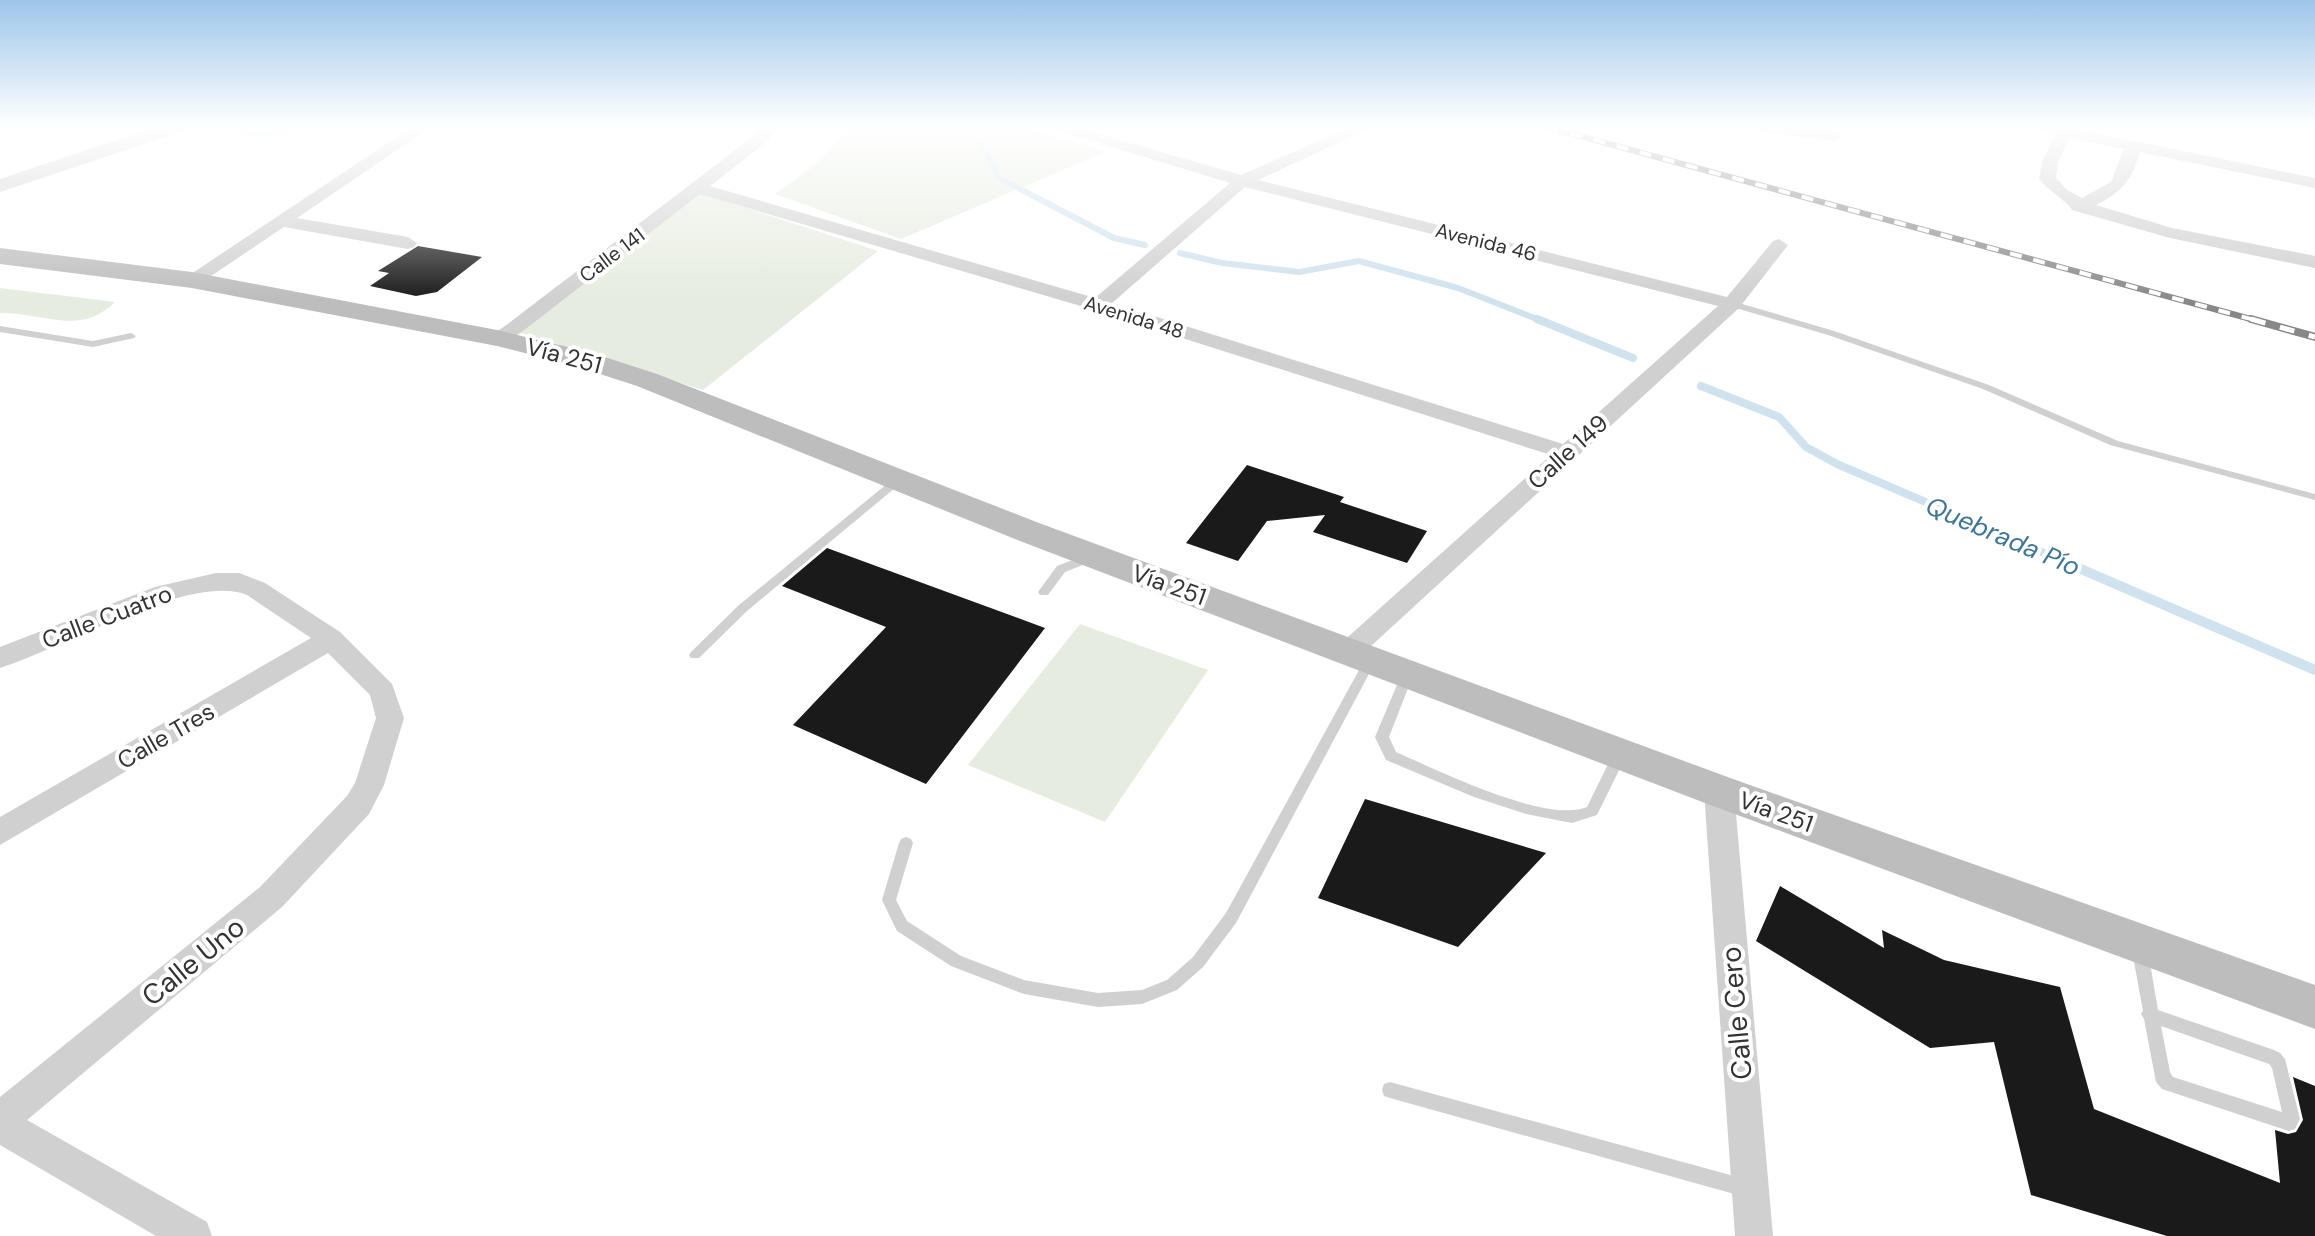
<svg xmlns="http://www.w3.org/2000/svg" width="2315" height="1236" viewBox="0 0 2315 1236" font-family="'DM Sans',sans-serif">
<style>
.green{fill:#e6ecdf}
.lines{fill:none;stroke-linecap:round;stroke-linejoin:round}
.stream-far2{stroke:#cfe2ee;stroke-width:6}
.stream-far1{stroke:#cfe2ee;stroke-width:8}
.stream{stroke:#cfe2ee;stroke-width:10}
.building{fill:#1a1a1a}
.service{fill:#d0d0d0;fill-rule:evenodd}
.minor{fill:#d0d0d0;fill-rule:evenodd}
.tertiary{fill:#d0d0d0;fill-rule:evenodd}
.secondary{fill:#bdbdbd;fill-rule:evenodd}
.rail-far1-casing{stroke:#888;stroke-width:6}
.rail-casing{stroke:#888;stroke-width:8}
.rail-far1{stroke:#fff;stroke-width:4;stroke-dasharray:12;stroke-linecap:butt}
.rail{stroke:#fff;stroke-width:5;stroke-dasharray:15;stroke-linecap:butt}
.labels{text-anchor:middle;stroke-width:8;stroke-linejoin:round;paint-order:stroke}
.far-street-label{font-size:20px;fill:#333;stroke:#fff}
.street-label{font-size:24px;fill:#333;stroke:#fff}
.water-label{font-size:26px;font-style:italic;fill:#3f7597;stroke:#fff}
.near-street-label{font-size:28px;fill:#333;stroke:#fff}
</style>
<rect width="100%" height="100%" fill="#fff"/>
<path class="green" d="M 846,127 L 1025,127 L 1105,152 L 901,239 L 775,194 C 800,176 832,156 846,127 Z
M 701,193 L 878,251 L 703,390 L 512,330 Z
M 0,288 L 115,302 C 80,337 43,312 0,313 Z
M 1080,624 L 1208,670 L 1105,822 L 968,765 Z"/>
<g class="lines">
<path class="stream-far2" d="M 235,127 C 254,138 274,134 294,127
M 979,127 L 978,139 L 999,178 L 1114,238 L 1145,245
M 1180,253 L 1222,263 L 1299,272 L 1359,261 L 1458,288 L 1542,321"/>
<path class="stream-far1" d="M 1537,319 L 1633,358
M 1701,386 L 1779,417 L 1806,447 L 1837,464 L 2065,562"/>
<path class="stream" d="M 2060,560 L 2315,670"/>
</g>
<path class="building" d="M 418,246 L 482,257 L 437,292 L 416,296 L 370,286 L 389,273 L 378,271 Z
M 1247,465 L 1344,497 L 1340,502 L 1427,531 L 1407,563 L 1313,532 L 1325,515 L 1267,521 L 1238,561 L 1186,543 Z
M 827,548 L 1045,628 L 926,784 L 793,725 L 886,627 L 782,586 Z
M 1365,799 L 1546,853 L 1458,947 L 1318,898 Z
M 1780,886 L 1884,948 L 1882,930 L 1944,960 L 2060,987 L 2094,1109 L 2280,1183 L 2275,1130 L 2288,1134 L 2296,1132 L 2303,1120 L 2293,1077 L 2315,1086 L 2315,1236 L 2167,1236 L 2031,1195 L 1994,1042 L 1930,1048 L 1756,941 Z"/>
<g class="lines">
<path class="service" d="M 1732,301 L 1834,331 L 1989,385 L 2118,441 L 2315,494 L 2315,500 L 2110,445 L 1983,389 L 1828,335 L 1729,306 L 1727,304 Z
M 0,326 L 93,341 L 131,333 L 136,336 L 134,338 L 93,347 L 0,332 Z
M 897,478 L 901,479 L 902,481 L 901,483 L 747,611 L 699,658 L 691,658 L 689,655 L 691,652 L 739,605 L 893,479 Z
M 1091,553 L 1095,554 L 1097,557 L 1095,560 L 1065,572 L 1048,595 L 1040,595 L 1038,592 L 1057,566 Z
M 1371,654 L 1375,656 L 1377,659 L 1236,923 L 1203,967 L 1177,990 L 1142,1004 L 1098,1007 L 1024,994 L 951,966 L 897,931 L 882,900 L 899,843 L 901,839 L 906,837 L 911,839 L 913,843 L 896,900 L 907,921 L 961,956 L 1024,980 L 1098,993 L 1142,990 L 1167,980 L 1193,957 L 1226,913 L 1365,659 L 1367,656 Z
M 1408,668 L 1412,670 L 1414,673 L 1389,737 L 1396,752 C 1437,770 1546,824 1587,807 L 1614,752 L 1619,751 L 1624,752 L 1626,756 L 1597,815 L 1572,823 L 1526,814 L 1474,797 L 1386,760 L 1375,737 L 1402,673 L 1404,670 Z
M 2140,944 L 2145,946 L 2148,951 L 2158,1010 L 2274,1050 L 2280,1053 L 2285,1059 L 2300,1119 L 2295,1129 L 2289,1131 L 2168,1091 L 2162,1089 L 2156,1082 L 2144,1019 L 2141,1014 L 2143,1011 L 2132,951 L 2135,946 ZM 2161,1026 L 2269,1064 L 2272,1068 L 2282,1112 L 2173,1077 L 2170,1072 Z
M 1390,1082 L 1745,1179 L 1751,1182 L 1754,1188 L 1751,1194 L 1745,1197 L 1390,1098 L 1384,1096 L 1382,1090 L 1384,1084 Z"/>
<path class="minor" d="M 412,127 L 431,127 L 297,218 L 408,237 L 417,243 L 414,247 L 408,249 L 284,227 L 199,284 L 185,284 L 182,280 Z
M 760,127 L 776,127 L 768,141 L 710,186 L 1095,298 L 1230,183 L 1047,127 L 1074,127 L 1241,175 L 1350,127 L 1372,127 L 1258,180 L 1727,297 L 1773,241 L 1779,239 L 1788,245 L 1739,308 L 1358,658 L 1349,661 L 1340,658 L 1336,651 L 1340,644 L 1551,455 L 1091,309 L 700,194 L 519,334 L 504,342 L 490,342 L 487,338 L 505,326 L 755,135 ZM 1245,187 L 1718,306 L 1563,444 L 1112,303 Z
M 1752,127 C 1774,127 1827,123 1843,136 L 1835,141 L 1760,132 Z
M 2033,127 L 2066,127 L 2315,178 L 2315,188 L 2140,152 C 2132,180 2122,192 2096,205 L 2172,228 L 2315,256 L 2315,268 L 2170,238 L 2072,210 C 2067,201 2049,191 2039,179 L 2042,162 L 2055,135 ZM 2069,138 L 2124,149 L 2111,182 L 2082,198 L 2067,190 L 2056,178 L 2058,162 Z
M 216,573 L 239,573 L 265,583 L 340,632 L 392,684 L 404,718 L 384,785 L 369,814 L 282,907 L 27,1120 L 207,1222 L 212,1236 L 156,1236 L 0,1145 L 0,1097 L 260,887 L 347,796 L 355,783 L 376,718 L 370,695 L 328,653 L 0,845 L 0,817 L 311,638 L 247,595 C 192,572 59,650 0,668 L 0,647 L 155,587 Z
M 1719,779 L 1729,783 L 1734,791 L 1773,1236 L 1735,1236 L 1704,791 L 1709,783 Z"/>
<path class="tertiary" d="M 156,127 L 186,127 L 183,131 L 0,192 L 0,179 Z"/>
<path class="secondary" d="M 0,248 L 192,272 L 497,330 L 589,352 L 657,374 L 1039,523 L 1733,779 L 2315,985 L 2315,1029 L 1705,803 L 1015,539 L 637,386 L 569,364 L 497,346 L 192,288 L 0,264 Z"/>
<defs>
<path id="rail-far1" d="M 1547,127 L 2258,321"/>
<path id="rail" d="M 2251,319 L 2315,337"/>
</defs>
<use href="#rail-far1" class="rail-far1-casing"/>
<use href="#rail" class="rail-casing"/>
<use href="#rail-far1" class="rail-far1"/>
<use href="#rail" class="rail"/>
</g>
<linearGradient id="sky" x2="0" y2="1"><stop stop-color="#9ec6ea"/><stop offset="0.42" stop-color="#fff"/><stop offset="1" stop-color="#fff" stop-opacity="0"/></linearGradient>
<rect width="2315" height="300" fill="url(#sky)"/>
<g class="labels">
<g class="far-street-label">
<text transform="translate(1486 242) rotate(14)" y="7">Avenida 46</text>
<text transform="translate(612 255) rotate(-37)" y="7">Calle 141</text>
<text transform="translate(1134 317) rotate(17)" y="7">Avenida 48</text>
</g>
<g class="street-label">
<text transform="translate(564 356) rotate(15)" y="8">Vía 251</text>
<text transform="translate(1568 452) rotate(-42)" y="8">Calle 149</text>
<text transform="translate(1169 585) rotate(20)" y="8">Vía 251</text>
<text transform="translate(107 617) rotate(-21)" y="8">Calle Cuatro</text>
<text transform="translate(166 736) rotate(-30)" y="8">Calle Tres</text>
<text transform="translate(1776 812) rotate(20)" y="8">Vía 251</text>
</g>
<g class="water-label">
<text transform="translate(2003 536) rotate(23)" y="9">Quebrada Pío</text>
</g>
<g class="near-street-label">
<text transform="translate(193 961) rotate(-39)" y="10">Calle Uno</text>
<text transform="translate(1736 1013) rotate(-95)" y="10">Calle Cero</text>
</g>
</g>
</svg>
